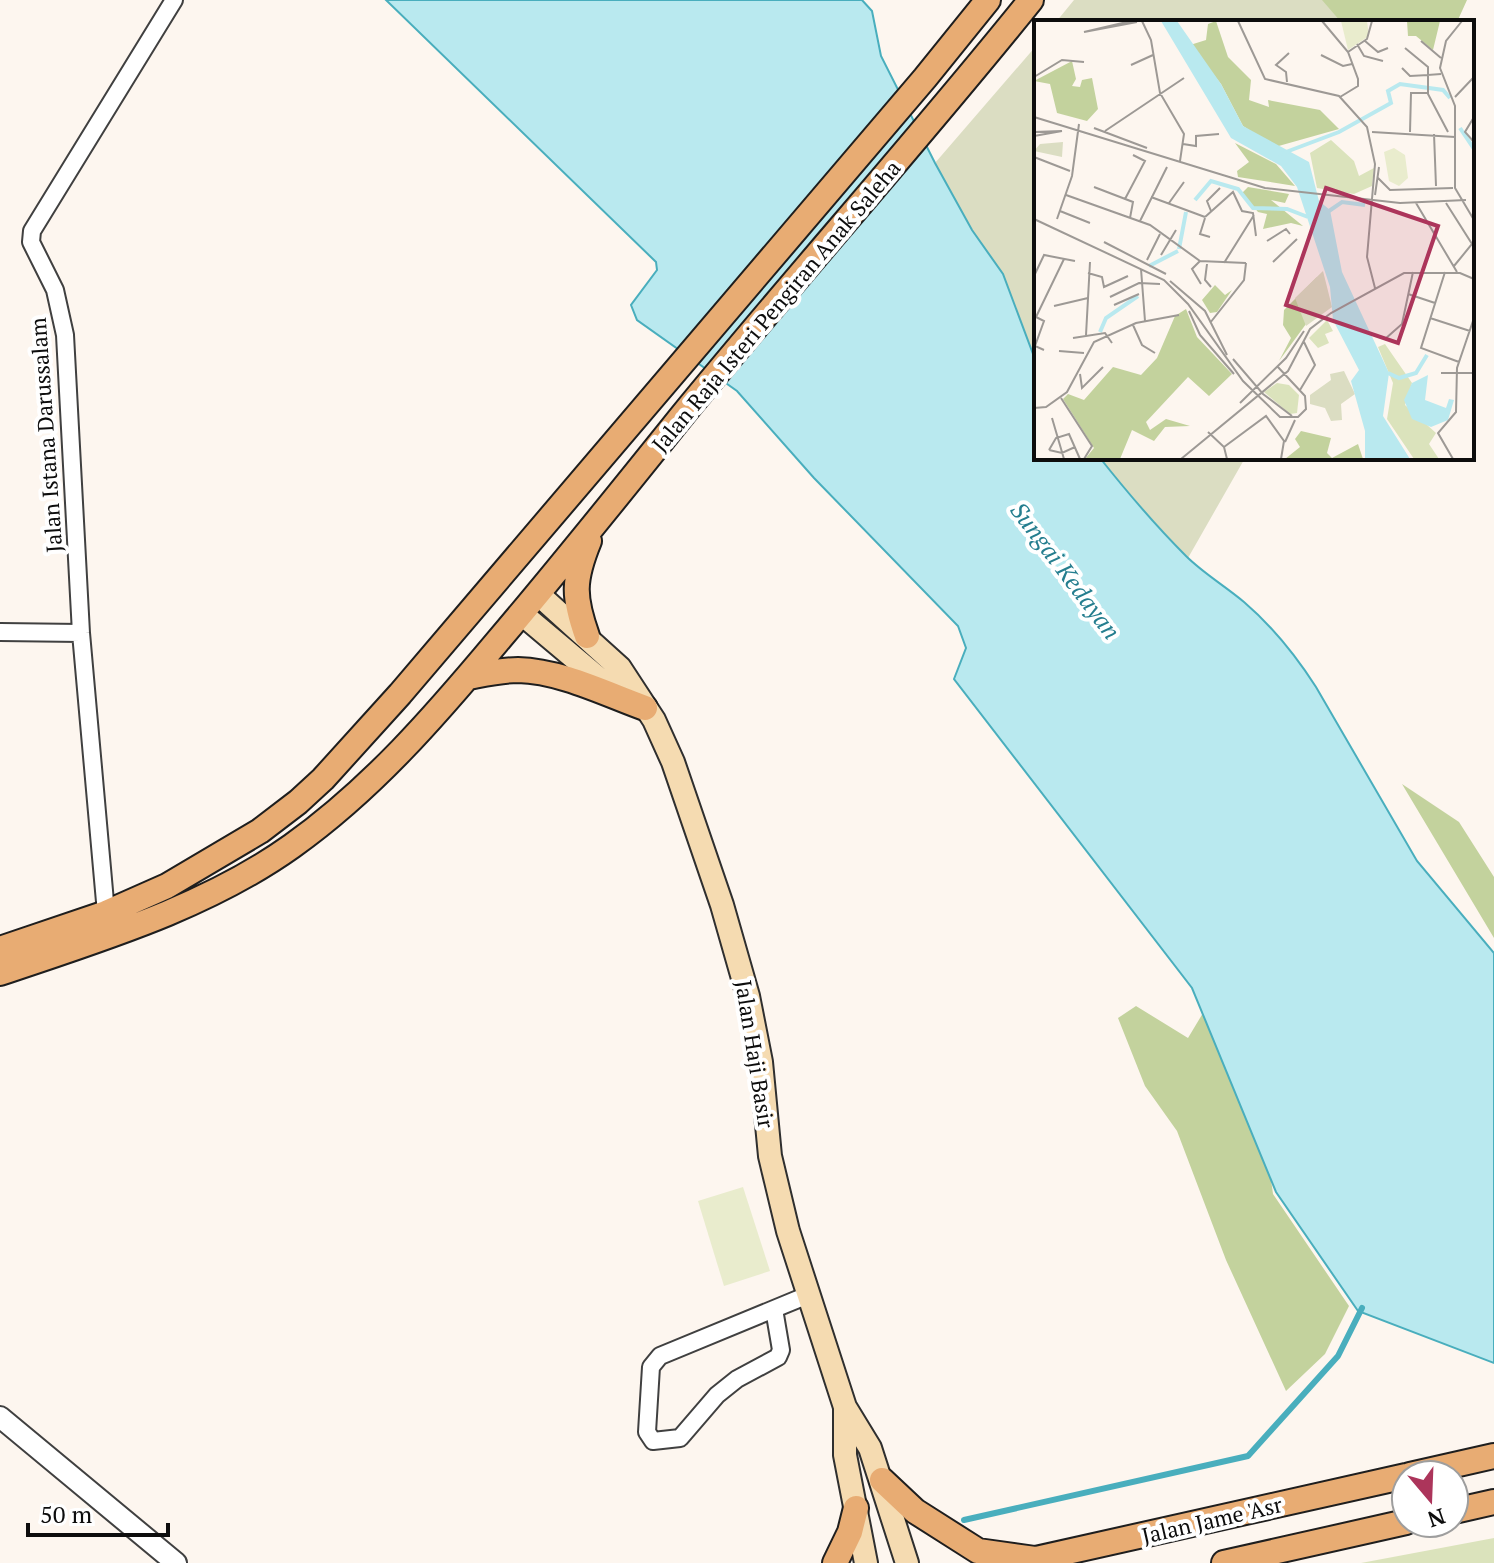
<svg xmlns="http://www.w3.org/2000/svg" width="1494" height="1563" viewBox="0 0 1494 1563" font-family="'PT Serif',serif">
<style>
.green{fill:#dbe3bc}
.forest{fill:#c3d29d}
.cemetery{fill:#dbddc2}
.pitch{fill:#e9eccd}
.water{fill:#b9e9ef;stroke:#49aebd;stroke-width:2}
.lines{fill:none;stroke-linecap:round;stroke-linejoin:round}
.stream{stroke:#49aebd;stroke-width:6}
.minor-casing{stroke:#404040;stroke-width:20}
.tertiary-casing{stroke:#404040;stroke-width:24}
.secondary-casing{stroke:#2f2f2f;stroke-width:26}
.primary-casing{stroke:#1e1e1e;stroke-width:28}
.minor{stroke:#fff;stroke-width:16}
.tertiary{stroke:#fff;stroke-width:20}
.secondary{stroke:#f5dbb1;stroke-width:22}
.primary{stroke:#e8ac73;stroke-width:24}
.labels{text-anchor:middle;stroke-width:8;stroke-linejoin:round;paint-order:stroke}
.street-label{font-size:22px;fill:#0d0d0d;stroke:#fff}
.water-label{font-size:24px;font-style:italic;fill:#257e8f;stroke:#fff}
.inset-river{fill:none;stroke:#b9e9ef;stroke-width:4}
.inset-road{fill:none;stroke:#9d9995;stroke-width:2}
.view{fill:#ac355b;fill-opacity:0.15;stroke:#ac355b;stroke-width:4}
.inset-edge{fill:none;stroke:#0d0d0d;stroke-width:4}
</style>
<rect width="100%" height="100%" fill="#fdf6ef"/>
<path class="green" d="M 1494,1538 L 1494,1563 L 1361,1563 Z"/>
<path class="forest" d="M 1282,0 L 1467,0 L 1457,22 L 1287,22 Z
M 1402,784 L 1459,822 L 1494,877 L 1494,938 Z
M 1136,1006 L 1188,1038 L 1206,1008 L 1263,1122 L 1273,1194 L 1349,1306 L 1325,1354 L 1286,1391 L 1226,1260 L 1177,1131 L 1145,1086 L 1118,1018 Z"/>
<path class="cemetery" d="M 1074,0 L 1322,0 L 1341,22 L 1056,22 Z
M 1036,46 L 1036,362 L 1003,274 L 972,230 L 935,163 Z
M 1100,458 L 1245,458 L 1188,558 L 1134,500 Z"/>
<path class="pitch" d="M 743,1187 L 770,1271 L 724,1286 L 698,1201 Z"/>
<path class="water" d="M 386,0 L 862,0 L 872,11 L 881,56 L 935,163 L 972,230 L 1003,274 L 1036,362 L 1036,458 L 1100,458 C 1127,492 1155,525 1186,556 C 1203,573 1225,586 1244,602 C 1272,626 1296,656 1316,687 L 1417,861 L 1494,953 L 1494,1363 L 1358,1311 L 1276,1192 L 1192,988 L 954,679 L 966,648 L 958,626 L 814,478 L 737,391 L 637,320 L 631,305 L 657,270 L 656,262 Z"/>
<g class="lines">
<path class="stream" d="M 964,1520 L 1248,1456 L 1338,1356 L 1362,1308"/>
<defs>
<path id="minor" d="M 0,632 L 81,633
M 106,913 L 81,633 L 65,335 L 55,290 L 31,242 L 32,231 L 174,0
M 774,1309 L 781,1350 L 778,1357 L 737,1379 L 717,1395 L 680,1438 L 653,1441 L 647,1432 L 651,1367 L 660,1356 L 808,1295"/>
<path id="tertiary" d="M 0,1417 L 176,1563"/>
<path id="secondary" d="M 538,594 L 620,668 L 654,720 L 673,762 L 722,905 L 748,996 L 761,1062 L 770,1156 L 788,1231 L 845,1407 L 870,1448 L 907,1563
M 522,614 L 604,683 L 620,693
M 845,1409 L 845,1455 L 866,1563"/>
<path id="primary" d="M 587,636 C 573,597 573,580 589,541
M 468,677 C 484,674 501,670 518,670 C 561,671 606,694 645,708
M 0,949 L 106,913 L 167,886 L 260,831 L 298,802 L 323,779 L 400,694 L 925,78 L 988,0
M 0,973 C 100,939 205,908 292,846 C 372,789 435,716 497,642 C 560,568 620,493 681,417 C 796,276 917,142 1031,0
M 1410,1475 L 1494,1456
M 882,1480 L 915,1511 L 978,1551 L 1035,1559
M 1454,1511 L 1494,1502
M 835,1563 L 850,1532 L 856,1508
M 1018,1563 L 1406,1476
M 1224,1563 L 1406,1522"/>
</defs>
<use href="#minor" class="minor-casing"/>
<use href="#tertiary" class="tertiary-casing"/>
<use href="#secondary" class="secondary-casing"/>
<use href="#primary" class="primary-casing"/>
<use href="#minor" class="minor"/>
<use href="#tertiary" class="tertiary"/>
<use href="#secondary" class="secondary"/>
<use href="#primary" class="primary"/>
</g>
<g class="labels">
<g class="street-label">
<text transform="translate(776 306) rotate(-50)" y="8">Jalan Raja Isteri Pengiran Anak Saleha</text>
<text transform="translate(46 435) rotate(-94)" y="8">Jalan Istana Darussalam</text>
<text transform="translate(755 1054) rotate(81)" y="8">Jalan Haji Basir</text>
<text transform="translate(1212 1520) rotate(-13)" y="8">Jalan Jame 'Asr</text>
</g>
<g class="water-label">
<text transform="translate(1065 571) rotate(53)" y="8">Sungai Kedayan</text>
</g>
</g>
<g transform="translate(1034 20)">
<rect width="440" height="440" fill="#fdf6ef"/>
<path d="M 297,120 L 320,141 L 325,156 L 340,148 L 338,166 L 320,174 L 283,168 L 276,133 ZM 293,300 L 299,311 L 291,314 L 295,323 L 284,328 L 275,318 ZM 351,324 L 378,363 L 371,385 L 402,413 L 395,424 L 405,439 L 380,439 L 353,399 L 359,363 L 344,327 ZM 243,363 L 255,365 L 265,375 L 263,393 L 256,394 L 230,372 Z" fill="#dbe3bc"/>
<path d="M 182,1 L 194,37 L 217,60 L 215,80 L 235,87 L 234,80 L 286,90 L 305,109 L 241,127 L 209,106 L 187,64 L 156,25 L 172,20 L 174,4 ZM 373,1 L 406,1 L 399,30 L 382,16 L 374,16 ZM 38,41 L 42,59 L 38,66 L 46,67 L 48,60 L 58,58 L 64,89 L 53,101 L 23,93 L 16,64 L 0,61 ZM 201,123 L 242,144 L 261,166 L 204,157 L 203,151 L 215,142 ZM 214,167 L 255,174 L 251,183 L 237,180 L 269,206 L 257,203 L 229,209 L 233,194 L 224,192 L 208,173 ZM 283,257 L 272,304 L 245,341 L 257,318 L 249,305 L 250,290 ZM 181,265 L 191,275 L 198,270 L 183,292 L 176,293 L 168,280 ZM 152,289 L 163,317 L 198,354 L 175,376 L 154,357 L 112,402 L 116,410 L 132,399 L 156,406 L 131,407 L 120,421 L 98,410 L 86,439 L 51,439 L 60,428 L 29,379 L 34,374 L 50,380 L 79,347 L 107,355 L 123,338 L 141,296 ZM 267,411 L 297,418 L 293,433 L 298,438 L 324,424 L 329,439 L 251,439 L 266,427 L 261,419 Z" fill="#c3d29d"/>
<path d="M 29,122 L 28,137 L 0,131 L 6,124 ZM 289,251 L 298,287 L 272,306 L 261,278 ZM 310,351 L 321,374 L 307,384 L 308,400 L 297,401 L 291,388 L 276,384 L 276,375 L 297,360 L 296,354 Z" fill="#dbddc2"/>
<path d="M 307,1 L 333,1 L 335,16 L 314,30 ZM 360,128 L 371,135 L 374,158 L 365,166 L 355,161 L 350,132 Z" fill="#e9eccd"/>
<path d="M 127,1 L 143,1 L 187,64 L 209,106 L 275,142 L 285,181 L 296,190 L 308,252 L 355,353 L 349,396 L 376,439 L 331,439 L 331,411 L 317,361 L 325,350 L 299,300 L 296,267 L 263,167 L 247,146 L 197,118 ZM 394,355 L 391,380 L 412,388 L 415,379 L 420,380 L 414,400 L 397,407 L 378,399 L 370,380 L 378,363 Z" fill="#b9e9ef"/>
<path class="inset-river" d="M 426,108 L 440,129M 244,135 L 305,112 L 357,83 L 354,71 L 366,64 L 409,70 L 416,78M 161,180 L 177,161 L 204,169 L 219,188 L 253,189 L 274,197M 295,191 L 308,182 L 331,185M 145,229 L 152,192M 115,246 L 144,231M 66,312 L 72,298 L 104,276M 354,353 L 365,358 L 382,353 L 393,335"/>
<path class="inset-road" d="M 97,1 L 50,12 L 103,2M 108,1 L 117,20 L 126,73 L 150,114 L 146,141M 204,1 L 231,59 L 305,76 L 333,107 L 341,144 L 333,237 L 341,268M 288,1 L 314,32 L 324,59 L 324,66 L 306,77M 428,1 L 412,21 L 406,48 L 421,86 L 421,168 L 440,200M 331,21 L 344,32 L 354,28M 387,21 L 407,38M 323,24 L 330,36 L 349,41M 371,28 L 394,47 L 394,55 L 407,54M 314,32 L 333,19 L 338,1M 287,35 L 309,46 L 318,44M 97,45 L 119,35M 368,48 L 376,56 L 394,55 L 394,74 L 414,112M 0,57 L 28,40 L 50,42M 253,62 L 252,52 L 242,45 L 255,33M 421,77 L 439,58M 0,97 L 231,168 L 366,183 L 432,180M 440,97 L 431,112 L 440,122M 60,108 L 113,128M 71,111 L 150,58M 0,112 L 28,111M 338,112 L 421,117M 376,112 L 377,73 L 394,73M 400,114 L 402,166M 0,116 L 28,111M 149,124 L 162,126 L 162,116 L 185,114M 0,137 L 36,151M 344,158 L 356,170 L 419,168M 60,167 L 99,182 L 96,198M 32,175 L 116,205 L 166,241 L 212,243M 341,175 L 345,147M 117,177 L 171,197M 91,179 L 111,141 L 99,135M 135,183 L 150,162M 382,183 L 423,252M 412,183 L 438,224 L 420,246M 26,191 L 56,203M 177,191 L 173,181 L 186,168M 171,197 L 199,172 L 208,191 L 219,193 L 222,216M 171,198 L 166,214 L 176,217M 0,199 L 130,260 L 154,284 L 209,361 L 246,397 L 264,397 L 272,389 L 271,376 L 243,346M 23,199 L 38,156 L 45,104M 106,201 L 133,147M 233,221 L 252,209 L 256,214M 70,222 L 132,254M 127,235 L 142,210M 113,240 L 126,214M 166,241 L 158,249 L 167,264M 239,242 L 263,219M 190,243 L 220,195M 173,244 L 171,260 L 177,267M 107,249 L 111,301M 411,252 L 387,328 L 425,342M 54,253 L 68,257 L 70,267 L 94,256M 0,256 L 10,235 L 41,241M 136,261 L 171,291 L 193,335M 374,274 L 401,283M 76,277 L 105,263 L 126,264M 80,285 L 105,274M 20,286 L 54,278M 155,291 L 166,315M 2,297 L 30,239M 2,297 L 10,301 L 1,326 L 10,330M 396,298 L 436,311M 176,303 L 210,260 L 212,243M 99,305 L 108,325 L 121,333M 52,315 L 56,242M 166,315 L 200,354M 39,318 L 71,313 L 78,323M 351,319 L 368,304 L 379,252M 25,331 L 50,333M 199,339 L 229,374 L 258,396M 407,353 L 440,353M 46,354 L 48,368 L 69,347M 266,370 L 281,345 L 270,322M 27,378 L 58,426 L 50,439M 206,383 L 252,338 L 270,311M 0,388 L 12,387 L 33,372 L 60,322 L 102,303 L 145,295M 18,398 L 30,439M 174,412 L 190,427 L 193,439M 251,422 L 261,400M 190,427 L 232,396 L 250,421 L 247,439M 15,430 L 22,418 L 35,414 L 46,439M 15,430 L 28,433 L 41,427M 147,439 L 254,351 L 276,309 L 297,293 L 370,253 L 426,253 L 440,259M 419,439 L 404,413 L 422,392 L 423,348 L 440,298"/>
<path class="view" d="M 292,168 L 404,206 L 364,323 L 252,285 Z"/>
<rect width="440" height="440" class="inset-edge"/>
</g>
<g transform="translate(1430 1499) rotate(161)"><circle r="38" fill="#ffffff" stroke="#9e9e9e" stroke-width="2"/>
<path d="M0-6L14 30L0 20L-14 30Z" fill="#ac355b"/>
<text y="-12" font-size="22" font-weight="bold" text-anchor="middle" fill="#0d0d0d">N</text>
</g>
<path d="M28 1523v12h140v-12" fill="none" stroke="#0d0d0d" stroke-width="4"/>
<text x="40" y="1523" font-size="24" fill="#0d0d0d" stroke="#ffffff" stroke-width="6" paint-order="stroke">50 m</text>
</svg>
